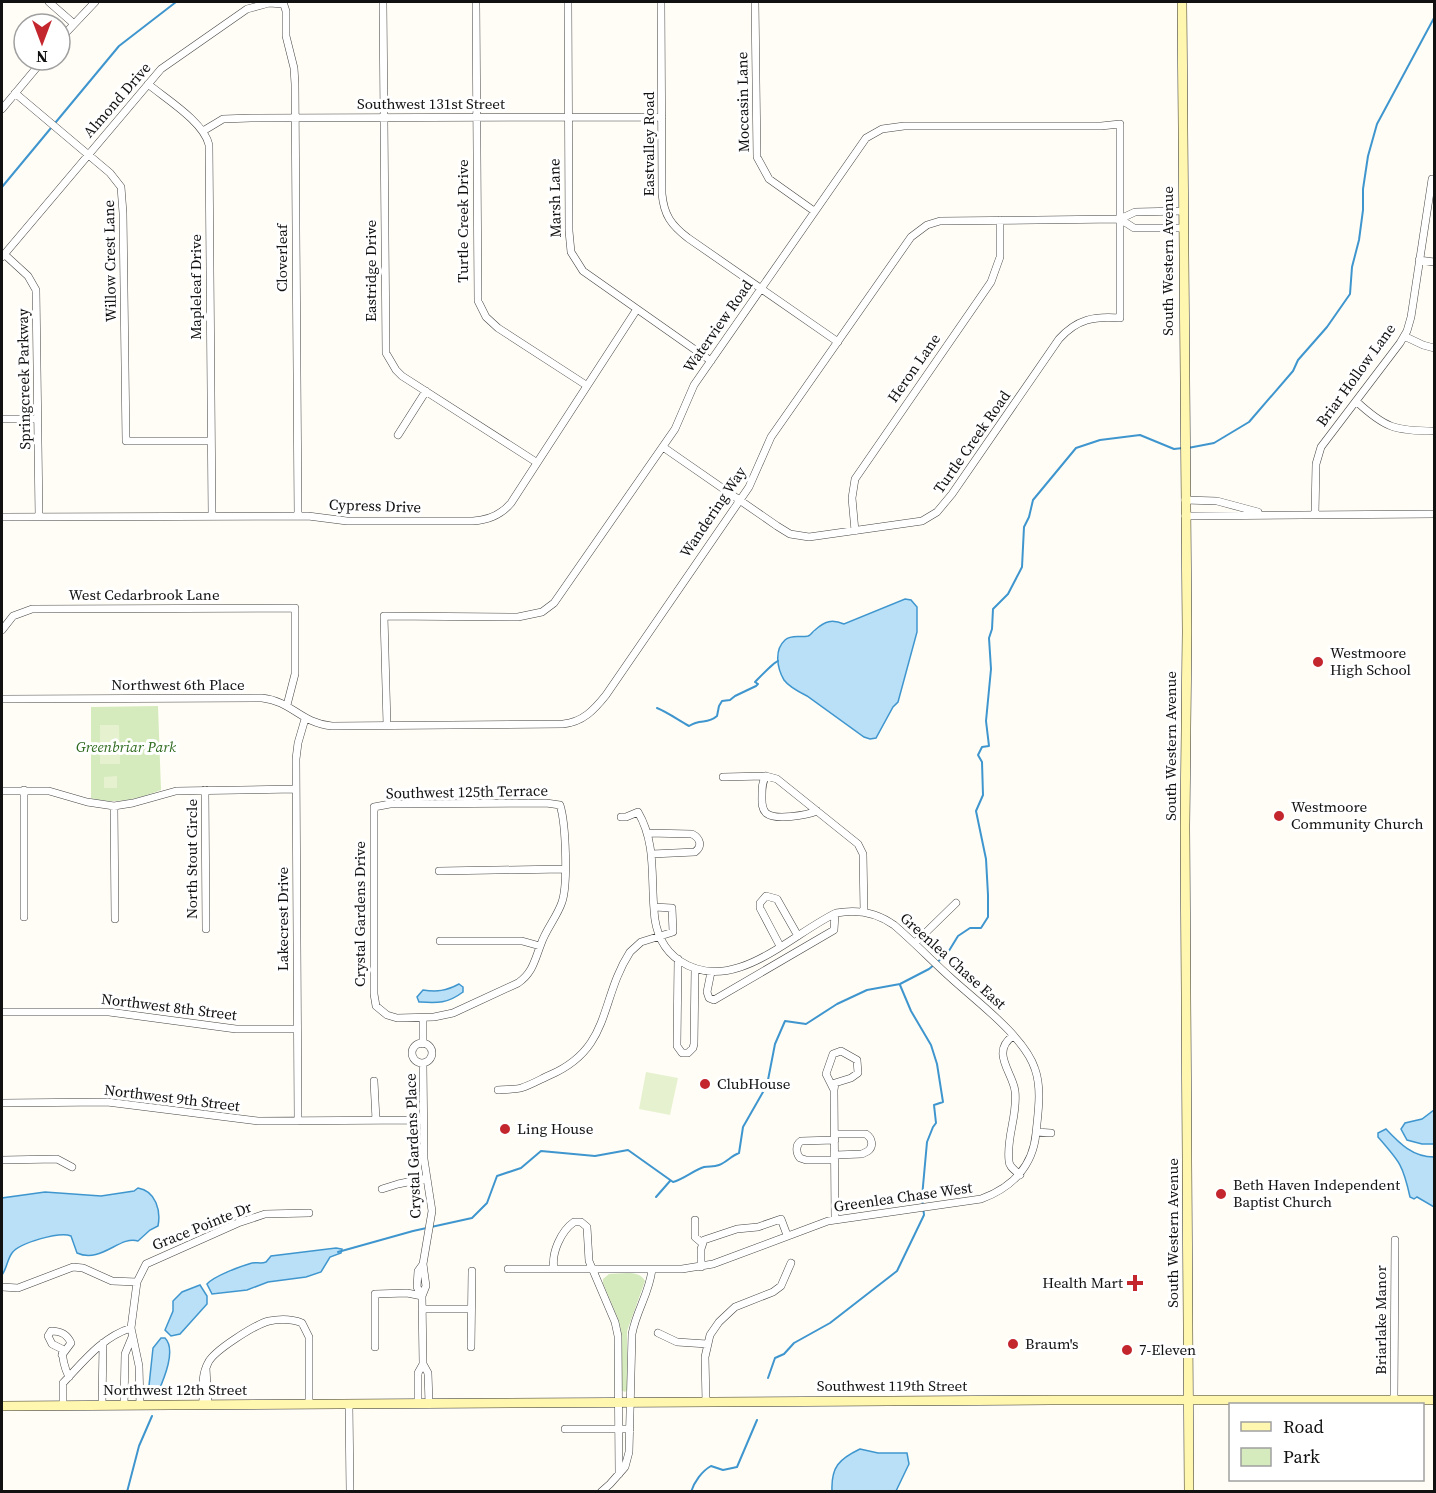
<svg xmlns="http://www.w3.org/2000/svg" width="1436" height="1493" viewBox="0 0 1436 1493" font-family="'Source Serif 4',serif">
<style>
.green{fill:#d5ebbd}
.pitch{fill:#e6f2cf}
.water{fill:#b9e0f7;stroke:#3f96cf;stroke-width:1.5}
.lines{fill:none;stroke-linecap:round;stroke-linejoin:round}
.stream{stroke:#3f96cf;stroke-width:2}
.minor-casing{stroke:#444;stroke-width:8}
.secondary-casing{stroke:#333;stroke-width:10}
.minor{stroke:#fff;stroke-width:7}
.secondary{stroke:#fff6b0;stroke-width:9}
.poi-dot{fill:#c4262e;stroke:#fff;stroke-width:2}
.labels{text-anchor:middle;stroke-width:6;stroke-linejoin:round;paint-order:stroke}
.street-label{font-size:15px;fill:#111;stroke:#fff}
.poi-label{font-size:15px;fill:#111;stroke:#fff;text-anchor:start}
.park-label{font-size:15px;font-style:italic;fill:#2f6b1f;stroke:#fff}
</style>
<rect width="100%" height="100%" fill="#fffdf5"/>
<path class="green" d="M 158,706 L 161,790 C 138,799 116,805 91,798 L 91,707 Z
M 609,1274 C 620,1274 639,1269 645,1281 L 627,1331 L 627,1390 L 625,1392 L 621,1390 L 621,1331 L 619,1321 L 603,1283 L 603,1279 Z"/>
<path class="pitch" d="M 100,725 L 119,725 L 120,764 L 100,764 Z
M 117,776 L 117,788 L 104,788 L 104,777 Z
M 646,1072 L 678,1078 L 670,1115 L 639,1109 Z"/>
<path class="water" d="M 905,599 L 911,600 L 917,607 L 917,632 L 898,702 L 893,707 L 876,738 L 870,739 L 864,737 L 807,696 C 799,692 789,687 784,680 C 777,668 774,650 785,640 C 792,634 800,638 808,636 C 811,635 812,632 815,630 C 825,621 832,619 844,624 Z
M 459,984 L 463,987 L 463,992 C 447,1004 437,1003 419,1002 L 417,997 L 423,990 C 437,992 446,991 459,984 Z
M 1434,1110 L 1434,1144 L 1422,1144 L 1407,1140 L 1401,1129 L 1405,1123 L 1422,1119 Z
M 1386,1129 C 1400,1144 1413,1157 1434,1157 L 1434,1207 L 1417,1197 L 1414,1199 L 1410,1197 C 1403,1165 1400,1162 1378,1137 L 1378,1133 Z
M 138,1188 C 156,1191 161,1211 158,1226 L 150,1230 L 138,1241 C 120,1235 101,1264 77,1253 L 71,1236 C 60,1231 19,1243 12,1253 C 7,1260 7,1268 2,1275 L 2,1198 L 45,1192 L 101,1196 L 134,1191 Z
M 336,1248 L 342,1249 L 341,1253 L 330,1257 L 321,1272 L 306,1277 L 268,1282 L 247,1290 L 212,1294 L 207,1284 C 214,1276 241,1266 252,1263 C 257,1262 261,1264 266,1262 L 271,1256 Z
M 200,1285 L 207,1296 L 207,1304 L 180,1334 L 171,1336 L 165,1330 L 173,1311 L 173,1301 L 182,1292 Z
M 161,1338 L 165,1338 C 177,1350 163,1381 157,1395 L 148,1395 L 153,1348 Z
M 860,1449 L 878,1453 L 907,1453 L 909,1464 L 896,1491 L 832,1491 C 831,1467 839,1459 860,1449 Z"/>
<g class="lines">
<path class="stream" d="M 2,187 L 119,46 L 176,2
M 1188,448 L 1214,443 L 1249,422 L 1293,371 L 1298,360 L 1327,327 L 1350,294 L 1352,267 L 1359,240 L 1363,210 L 1363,189 L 1368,156 L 1377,124 L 1434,18
M 657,708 C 669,713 678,720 689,726 C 701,718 707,725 717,716 L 719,706 L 722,701 L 730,700 L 735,696 L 756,686 L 758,684 L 755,682 C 759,678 774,662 778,661
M 656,1197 L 670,1181
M 338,1252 L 413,1231 L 472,1218 L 487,1203 L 497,1176 L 521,1168 L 541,1151 L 595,1156 L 628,1150 L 673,1182 C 684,1179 694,1170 704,1167 C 710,1166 714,1167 719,1165 C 727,1162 731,1156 739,1153 L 743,1127 L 767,1085 L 775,1044 L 785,1021 L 806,1024 L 837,1004 L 867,990 L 900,984 L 929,969 L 947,954 L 958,936 L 970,928 L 981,928 L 988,917 L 988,895 L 986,859 L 976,811 L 983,795 L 982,762 L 978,755 L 982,747 L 989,746 L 986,721 L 991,669 L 989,638 L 992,629 L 993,609 L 1008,594 L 1022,567 L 1024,527 L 1029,517 L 1033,500 L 1076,448 L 1100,440 L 1140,435 L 1174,449 L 1183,448
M 768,1378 L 775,1358 L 784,1354 L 794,1343 L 830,1323 L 897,1271 L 924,1215 L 922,1197 L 927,1142 L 933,1127 L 936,1123 L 934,1105 L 943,1102 L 937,1064 L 931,1045 L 911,1011 L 900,985
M 127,1492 L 139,1446 L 152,1416
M 691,1492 C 694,1482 702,1471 711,1466 L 723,1470 L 737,1467 L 757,1420"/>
<defs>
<path id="minor" d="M 49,2 L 73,23
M 283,2 L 286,11 L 286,36 L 294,68 L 295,84 L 298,516
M 383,2 L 386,353 L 396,370 L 402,376 L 536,462
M 476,2 L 478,301 L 486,317 L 498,328 L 586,385
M 568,2 L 569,231 L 571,252 L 583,271 L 711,361
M 661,2 L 662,194 C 664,215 671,225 688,238 L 838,342
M 755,2 L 757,157 L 769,179 L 814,211
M 60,39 L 95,2
M 148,84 C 166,99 204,122 209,145 L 212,516
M 15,93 L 110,173 L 121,187 L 123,213 L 126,441 L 210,441
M 2,109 L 43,60
M 203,131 L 223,119 L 251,118 L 662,117
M 1183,211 L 1135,212 L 1120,219 L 1134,228 L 1183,228
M 4,254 L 28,276 L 36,290 L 39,517
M 2,257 L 161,69 L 247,9 L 269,3 L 283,4
M 1419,260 L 1434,262
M 1404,336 L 1423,345 L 1434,348
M 1356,401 C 1385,428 1395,431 1434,431
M 2,419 L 37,419
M 398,435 L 426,391
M 1185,500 L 1217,501 L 1258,512
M 1315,514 L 1316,464 L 1321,447 L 1400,343 L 1407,331 L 1411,317 L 1432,179 L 1434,179
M 1185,516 L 1434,514
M 2,517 L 308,516 L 347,521 L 473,521 C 489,520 501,515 511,503 L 637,309
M 855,531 L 852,498 L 855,479 L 991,282 L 1000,257 L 1000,220
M 2,630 L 13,616 L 32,609 L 295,608 L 295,674 L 287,705
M 2,699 L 262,698 C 292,701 300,723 332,726 L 563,724 C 583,722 594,710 606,695 L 749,487 L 771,437 L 911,237 L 927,225 L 940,221 L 1120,219
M 387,725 L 384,616 L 518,617 L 542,612 L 554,603 L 675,429 L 694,385 L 866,138 L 882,129 L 904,126 L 1101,126 L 1120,124 L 1120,318 C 1094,316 1077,319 1059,339 L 952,494 L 937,512 L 922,521 L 809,537 L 790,534 L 777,526 L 663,447
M 766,776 C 762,782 762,788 762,795 C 762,801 761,808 766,813 C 775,821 807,815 817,811
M 723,777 L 766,776 L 777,779 L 858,844 L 863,854 L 864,912
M 24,790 L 24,917
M 205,790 L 206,929
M 2,791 L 49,791 L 87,802 L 114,806 L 133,803 L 176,791 L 296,789
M 546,803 L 560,805 C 566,824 568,884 562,902 C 557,917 546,929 541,944 C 535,959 533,973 518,983 L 453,1013 L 434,1017 L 397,1018 L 387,1015 L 376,1006 L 374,994 L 374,807 L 390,804 Z
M 114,806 L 115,919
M 648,833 L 692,834 C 700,838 703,846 695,852 L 652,854
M 439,871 L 564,869
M 440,941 L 522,941 L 540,946
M 915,943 L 956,903
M 780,946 L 760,908 L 760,903 L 766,896 L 777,899 L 798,936
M 678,959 L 677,1046 L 682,1053 L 688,1053 L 693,1048 L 694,1044 L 695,969
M 711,972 L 707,992 L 709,998 L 714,1000 L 834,930 L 835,914
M 2,1012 L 109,1012 L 236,1029 L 297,1029
M 423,1018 L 423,1044
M 1013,1036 C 990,1052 1013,1073 1015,1091 C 1018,1115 1006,1137 1009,1161 C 1009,1167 1015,1170 1020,1175
M412 1053a10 10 0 1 1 20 0a10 10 0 1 1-20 0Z
M 423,1063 L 424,1159 L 432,1211 L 423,1264 L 418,1271 L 417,1287 L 422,1296 L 426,1286 L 423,1264
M 374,1081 L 376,1120
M 498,1090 C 505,1089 514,1090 521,1088 C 531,1085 541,1079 550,1075 C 612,1048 599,1000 630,952 L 641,942 L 673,932 L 672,908 L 654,907
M 834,1090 L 835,1083 L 851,1078 L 858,1073 L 857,1060 L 841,1051 L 833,1054 L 826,1074 L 834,1090 L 835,1219
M 2,1103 L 107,1102 L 258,1121 L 423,1120
M 298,1121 L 296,759 L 298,743 L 305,719
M 1036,1132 L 1051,1133
M 835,1134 L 866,1134 C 872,1138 874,1146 868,1151 L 862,1154 L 835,1155
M 835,1140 L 801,1141 C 795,1145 796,1153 800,1158 L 806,1160 L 835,1160
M 2,1160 L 57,1159 L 72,1167
M 382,1189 L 398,1184 L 427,1178
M 695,1220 L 695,1237 L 702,1243
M 701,1267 L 701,1249 L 704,1240 L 737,1229 L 758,1227 L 781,1219 L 787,1235
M 508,1269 L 682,1269 L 713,1264 L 828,1221 L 981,1199 C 1011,1188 1033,1167 1036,1133 C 1038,1113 1042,1089 1035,1069 C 1025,1037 976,1001 951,978 C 932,961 914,942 894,925 C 876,912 857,909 836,913 C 790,935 733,996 680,961 C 662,949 655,930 654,910 C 651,875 656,843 638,812 L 626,817 L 621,817
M 554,1269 C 551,1253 561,1231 574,1222 L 581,1222 L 587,1227 L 589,1261 L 615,1322 L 618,1336 L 619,1474
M 2,1287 L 18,1288 L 73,1267 L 83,1268 L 112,1281 L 137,1282
M 422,1309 L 471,1309
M 658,1333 L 677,1342 L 707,1344
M 375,1347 L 375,1294 L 407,1293 L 422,1296 L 423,1364 L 418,1373 L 418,1403
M 471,1347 L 472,1271
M 62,1355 L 71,1343 C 67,1334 61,1331 51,1331 L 48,1336 L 52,1344 L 62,1349 C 63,1360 64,1367 69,1377
M 423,1364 L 428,1373 L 429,1403
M 206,1368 L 208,1405
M 1394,1400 L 1395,1240
M 706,1402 L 705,1357 L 710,1335 L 719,1322 L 735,1307 L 773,1292 L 781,1286 L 791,1263
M 349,1404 L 350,1492
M 63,1405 L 63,1383 C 83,1362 102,1337 131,1328
M 102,1405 L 103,1343
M 124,1405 L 125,1354 L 132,1337
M 140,1405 L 139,1366 L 131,1328 L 137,1282 L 146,1264 L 238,1223 L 265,1214 L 309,1213
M 203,1405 C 203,1390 201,1376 208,1363 C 213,1351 256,1324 269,1321 C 279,1319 292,1319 302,1323 L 309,1337 L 309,1404
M 565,1429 L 630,1429
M 601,1492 L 610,1484 L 625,1467 L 629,1452 L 632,1334 C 636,1311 650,1292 652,1269"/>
<path id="secondary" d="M 1182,2 L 1187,631 L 1185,827 L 1189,1492
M 2,1406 L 1051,1400 L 1434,1400"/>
</defs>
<use href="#minor" class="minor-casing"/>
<use href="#secondary" class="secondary-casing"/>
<use href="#minor" class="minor"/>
<use href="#secondary" class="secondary"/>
</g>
<g class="poi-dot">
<circle cx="1318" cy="662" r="6"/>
<circle cx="1279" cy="816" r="6"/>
<circle cx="705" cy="1084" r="6"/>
<circle cx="505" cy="1129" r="6"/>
<circle cx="1221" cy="1194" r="6"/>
<path d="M1132 1274h6v6h6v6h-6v6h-6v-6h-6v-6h6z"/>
<circle cx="1013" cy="1344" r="6"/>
<circle cx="1127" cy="1350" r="6"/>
</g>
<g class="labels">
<g class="street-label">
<text transform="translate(117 100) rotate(-49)" y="5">Almond Drive</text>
<text transform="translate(743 102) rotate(-91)" y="5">Moccasin Lane</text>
<text x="431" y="109">Southwest 131st Street</text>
<text transform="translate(649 144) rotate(-90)" y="5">Eastvalley Road</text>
<text transform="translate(555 198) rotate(-91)" y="5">Marsh Lane</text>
<text transform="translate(463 221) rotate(-90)" y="5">Turtle Creek Drive</text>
<text transform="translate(282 258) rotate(-90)" y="5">Cloverleaf</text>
<text transform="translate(110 261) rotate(-91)" y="5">Willow Crest Lane</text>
<text transform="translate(1168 261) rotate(-90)" y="5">South Western Avenue</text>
<text transform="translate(371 271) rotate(-90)" y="5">Eastridge Drive</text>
<text transform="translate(196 287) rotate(-90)" y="5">Mapleleaf Drive</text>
<text transform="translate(718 326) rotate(-55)" y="5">Waterview Road</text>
<text transform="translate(914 368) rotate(-55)" y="5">Heron Lane</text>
<text transform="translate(1356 375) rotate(-54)" y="5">Briar Hollow Lane</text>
<text transform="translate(24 379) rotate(-91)" y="5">Springcreek Parkway</text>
<text transform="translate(972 442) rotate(-55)" y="5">Turtle Creek Road</text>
<text transform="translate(375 506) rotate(2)" y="5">Cypress Drive</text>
<text transform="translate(713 512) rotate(-56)" y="5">Wandering Way</text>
<text x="144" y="600">West Cedarbrook Lane</text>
<text x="178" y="690">Northwest 6th Place</text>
<text transform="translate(1171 746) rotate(-90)" y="5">South Western Avenue</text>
<text transform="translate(467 792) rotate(-1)" y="5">Southwest 125th Terrace</text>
<text transform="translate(192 859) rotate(-90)" y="5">North Stout Circle</text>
<text transform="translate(360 914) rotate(-90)" y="5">Crystal Gardens Drive</text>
<text transform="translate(283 919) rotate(-90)" y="5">Lakecrest Drive</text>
<text transform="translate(953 961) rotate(42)" y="5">Greenlea Chase East</text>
<text transform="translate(169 1007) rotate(7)" y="5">Northwest 8th Street</text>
<text transform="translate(172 1098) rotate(7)" y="5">Northwest 9th Street</text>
<text transform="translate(413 1146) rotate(-92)" y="5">Crystal Gardens Place</text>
<text transform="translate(903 1197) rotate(-8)" y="5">Greenlea Chase West</text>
<text transform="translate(202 1226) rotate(-22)" y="5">Grace Pointe Dr</text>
<text transform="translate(1173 1233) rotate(-90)" y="5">South Western Avenue</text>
<text transform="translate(1381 1320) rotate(-90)" y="5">Briarlake Manor</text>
<text x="892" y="1391">Southwest 119th Street</text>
<text x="175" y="1395">Northwest 12th Street</text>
</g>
<g class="poi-label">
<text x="1330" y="658">Westmoore<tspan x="1330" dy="17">High School</tspan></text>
<text x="1291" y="812">Westmoore<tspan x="1291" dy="17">Community Church</tspan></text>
<text x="717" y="1089">ClubHouse</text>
<text x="517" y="1134">Ling House</text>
<text x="1233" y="1190">Beth Haven Independent<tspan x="1233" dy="17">Baptist Church</tspan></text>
<text x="1123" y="1288" text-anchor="end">Health Mart</text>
<text x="1025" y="1349">Braum's</text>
<text x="1139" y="1355">7-Eleven</text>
</g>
<g class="park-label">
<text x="126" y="752">Greenbriar Park</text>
</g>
</g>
<rect width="1436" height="1493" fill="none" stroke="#111111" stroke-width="6"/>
<rect x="1229" y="1403" width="195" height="78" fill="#ffffff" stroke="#a0a0a0" stroke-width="1.5"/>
<rect x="1241" y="1422" width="30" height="9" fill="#fff6b0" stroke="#a0a0a0" stroke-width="1.5"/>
<text x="1283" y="1433" font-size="18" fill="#111111">Road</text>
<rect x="1241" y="1448" width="30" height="18" fill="#d5ebbd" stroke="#a0a0a0" stroke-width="1.5"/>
<text x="1283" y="1463" font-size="18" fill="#111111">Park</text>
<g transform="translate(42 42) rotate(180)"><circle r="28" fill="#ffffff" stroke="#a0a0a0" stroke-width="1.5"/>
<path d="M0-4.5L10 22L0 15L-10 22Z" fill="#c4262e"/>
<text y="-9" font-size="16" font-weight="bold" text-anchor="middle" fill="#111111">N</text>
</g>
</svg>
